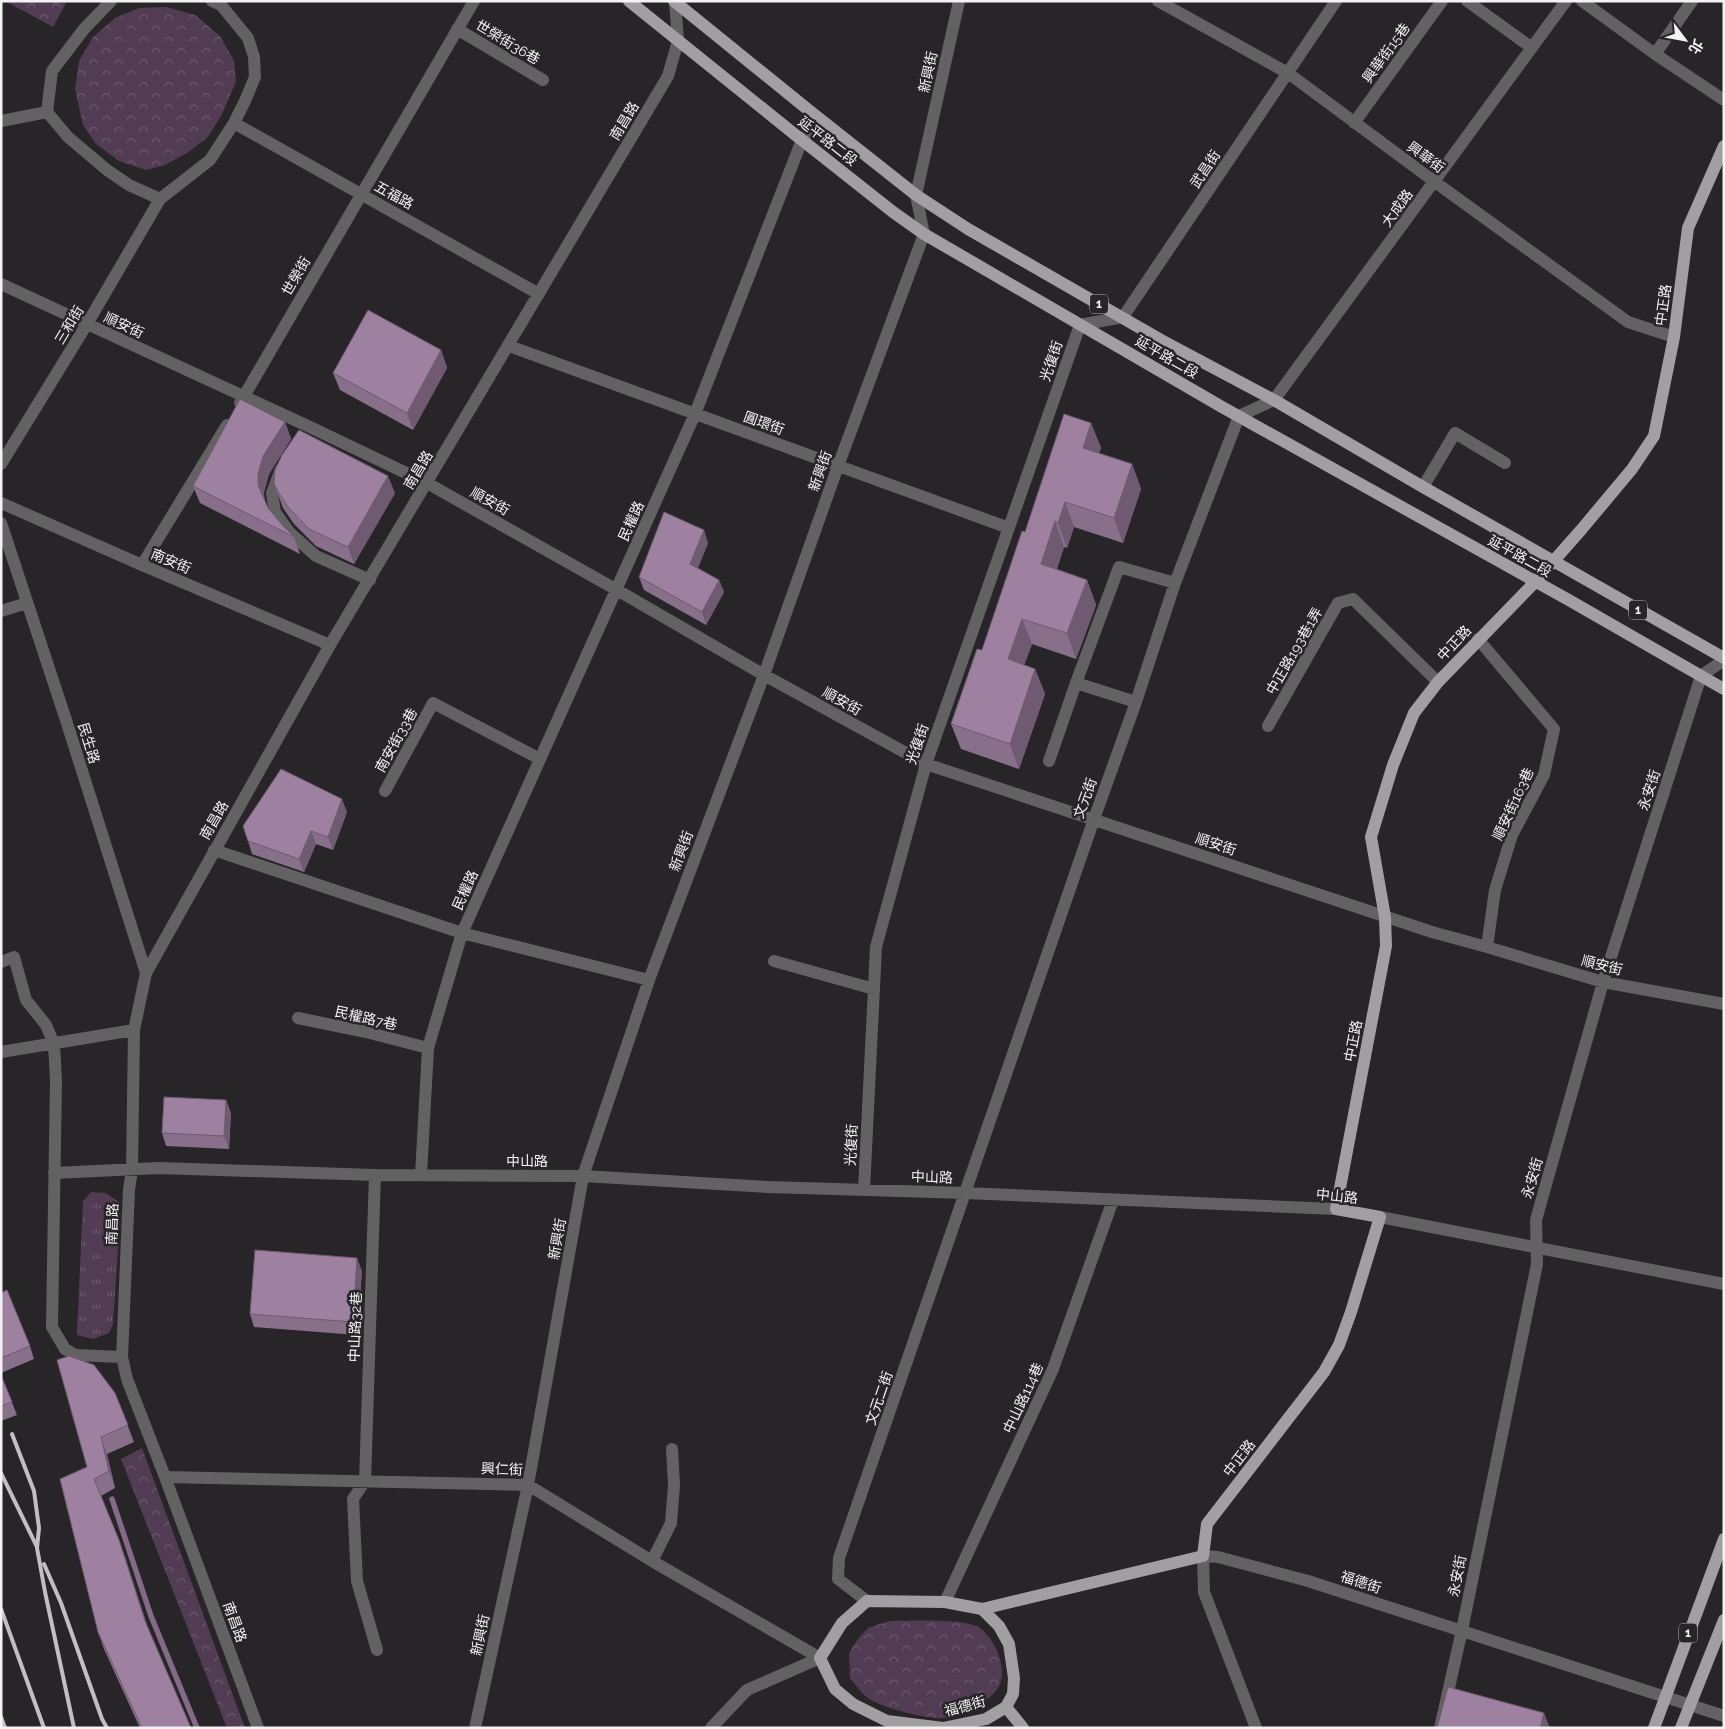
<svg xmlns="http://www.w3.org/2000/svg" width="1725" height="1729" viewBox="0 0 1725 1729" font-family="Raleway,'Noto Sans TC',sans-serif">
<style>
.grass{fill:url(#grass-tufts)}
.forest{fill:url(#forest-crowns)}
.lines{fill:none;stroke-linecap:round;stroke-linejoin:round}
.stream{stroke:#856988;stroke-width:5.5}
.minor{stroke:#636263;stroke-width:12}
.major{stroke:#a19fa1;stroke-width:12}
.rail{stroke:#c1bfc1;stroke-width:4}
.wall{fill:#886f8a}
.shaded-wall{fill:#6f5a71}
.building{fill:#9e81a1;stroke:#6f5a71}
.labels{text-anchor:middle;stroke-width:5;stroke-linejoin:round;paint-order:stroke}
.shield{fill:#272527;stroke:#b6b4b6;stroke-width:1}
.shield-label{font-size:12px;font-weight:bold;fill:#f4f2f4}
.street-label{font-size:14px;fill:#f4f2f4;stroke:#272527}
</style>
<defs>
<pattern id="grass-tufts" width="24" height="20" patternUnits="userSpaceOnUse" patternTransform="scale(1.25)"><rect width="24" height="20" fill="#523c54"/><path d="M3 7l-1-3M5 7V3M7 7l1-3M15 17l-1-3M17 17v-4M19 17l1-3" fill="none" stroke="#6c596d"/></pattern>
<pattern id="forest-crowns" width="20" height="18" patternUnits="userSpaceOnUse" patternTransform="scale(1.25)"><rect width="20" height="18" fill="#523c54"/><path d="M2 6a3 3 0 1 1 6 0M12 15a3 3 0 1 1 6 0" fill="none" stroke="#6c596d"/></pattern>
</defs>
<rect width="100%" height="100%" fill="#272527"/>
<path class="grass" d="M 91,1192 L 105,1193 L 121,1203 L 113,1324 L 109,1333 L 93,1339 L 77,1335 L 83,1201 Z"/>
<path class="forest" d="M 5,1 L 67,1 L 53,27 Z
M 167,7 L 195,15 L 220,36 L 234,61 L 236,82 L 222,114 L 208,137 L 187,153 L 165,165 L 146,170 L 119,161 L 96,144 L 83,125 L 75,89 L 79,61 L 93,37 L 115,18 L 139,8 Z
M 142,1448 L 245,1728 L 227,1728 L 121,1459 Z
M 889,1621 C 909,1621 966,1618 980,1628 C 989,1635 996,1646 999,1656 C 1002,1665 1004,1676 999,1686 C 991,1702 958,1718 941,1718 C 926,1719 879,1707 868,1698 C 861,1693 856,1685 850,1678 L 849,1653 L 858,1639 L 868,1628 Z"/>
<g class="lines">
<path class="stream" d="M 112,1499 L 151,1616 L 197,1728"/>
<path class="minor" d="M 111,1 L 84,29 L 52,71 L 47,112 L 68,137 L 107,170 L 129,185 L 160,199
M 1158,1 L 1288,73 L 1435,182 L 1628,322 L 1674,337
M 1467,1 L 1532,48
M 1582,1 L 1655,54 L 1724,100
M 457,29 L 543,80
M 1655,54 L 1692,1
M 1,121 L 47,112
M 234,123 L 539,294
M 1354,123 L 1442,1
M 1,284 L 310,427 L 427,483 L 617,590 L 764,675 L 926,764 L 1432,932 L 1487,947 L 1603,982 L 1724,1004
M 509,346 L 1009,528
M 240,403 L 474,1
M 1,464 L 87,324 L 160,199 L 210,160 L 234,123 L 245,101 L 255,77 L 254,57 L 248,38 L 221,5 L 212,1
M 281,469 L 272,493 L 275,512 L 289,532 L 316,556 L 370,580
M 1423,487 L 1455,433 L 1505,463
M 1,503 L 142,565 L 330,645
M 1,523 L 66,720 L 146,973
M 142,565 L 227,425
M 1,611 L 27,603
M 1478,639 L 1554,729 L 1544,775 L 1512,835 L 1495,890 L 1487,947
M 1076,683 L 1136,702
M 1268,726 L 1338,603 L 1353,599 L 1438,682
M 1049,761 L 1076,683 L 1119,567 L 1175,583
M 385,791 L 433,703 L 540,759
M 214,850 L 462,933 L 649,980
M 774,961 L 874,989
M 1,962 L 14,957 L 26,1000 L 46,1025 L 54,1044 L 56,1081 L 52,1327 L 65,1349 L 75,1355 L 122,1357
M 298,1018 L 366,1032 L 428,1048
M 1,1052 L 134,1030
M 54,1173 L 159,1168 L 375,1175 L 583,1176 L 768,1187 L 966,1193 L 1336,1209
M 375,1175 L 365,1481 L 353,1499 L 357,1581 L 377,1650
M 421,1175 L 428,1048 L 462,933 L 695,414 L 802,140 L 820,119
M 864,1190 L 876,947 L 926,764 L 1080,325 L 1123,317 L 1336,1
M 1380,1217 L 1724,1284
M 165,1477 L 528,1485 L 652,1561 L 820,1658
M 652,1561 L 671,1523 L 674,1485 L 672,1449
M 867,1601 L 838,1579 L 839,1558 L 1094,819 L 1136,702 L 1175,583 L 1239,416 L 1274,400 L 1566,1
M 945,1602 L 1053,1369 L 1113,1200
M 258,1728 L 165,1477 L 127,1379 L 122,1357 L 129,1190 L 132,1170 L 134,1030 L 146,973 L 330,645 L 668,76 L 678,41 L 675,1
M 475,1728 L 528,1485 L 583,1176 L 649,980 L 764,675 L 838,466 L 924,234 L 916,195 L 959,1
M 711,1728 L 747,1690 L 820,1658
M 1256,1728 L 1204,1592 L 1203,1556 L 1218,1557 L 1308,1581 L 1724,1716
M 1440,1728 L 1462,1630 L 1537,1264 L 1536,1220 L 1603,982 L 1701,676 L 1724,660"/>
<path class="major" d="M 629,1 L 793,133 L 893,212 L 924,234 L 1222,407 L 1567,599 L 1724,689
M 674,1 L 811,112 L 916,195 L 968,229 L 1161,340 L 1274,400 L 1423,487 L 1724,658
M 982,1609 L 999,1626 L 1009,1644 L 1014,1678 L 1013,1694 L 1006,1707 L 986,1719 L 943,1728 L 887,1721 L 853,1704 L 835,1689 L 820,1658 L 842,1623 L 867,1601 L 945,1602 L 982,1609 L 1203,1556 L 1207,1524 L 1324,1372 L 1339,1345 L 1351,1312 L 1380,1217 L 1336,1209 L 1386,946 L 1385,917 L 1371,837 L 1393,765 L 1414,713 L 1438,682 L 1535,582 L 1581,530 L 1632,469 L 1654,436 L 1674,337 L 1688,228 L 1724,146
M 1006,1707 L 1023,1728
M 1654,1728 L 1724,1539
M 1681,1728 L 1724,1620"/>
<path class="rail" d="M 12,1434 L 34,1491 L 39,1528 L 37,1548 L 45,1592 L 74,1728
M 1,1473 L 37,1547
M 44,1564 L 61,1603 L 102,1719 L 107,1728
M 1,1609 L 44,1728
M 1,1717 L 5,1728"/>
</g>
<path class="wall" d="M 441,350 L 447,368 L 413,430 L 340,390 L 333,373 Z
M 285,422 L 291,439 L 269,474 L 264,492 L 264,499 L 268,508 L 283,526 L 294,537 L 300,554 L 200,503 L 193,486 Z
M 1091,423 L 1101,448 L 1099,453 L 1132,464 L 1141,489 L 1123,543 L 1074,527 L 1067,548 L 1064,547 L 1057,569 L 1087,580 L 1096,605 L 1076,659 L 1032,644 L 1024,665 L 1035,669 L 1045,694 L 1019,769 L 961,749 L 951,724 L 982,650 Z
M 274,483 L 395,493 L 354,564 L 316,546 L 294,524 L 283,508 Z
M 708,543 L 698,568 L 719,580 L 724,592 L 706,625 L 644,590 L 639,577 Z
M 347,812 L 333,850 L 316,844 L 304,872 L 252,854 L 248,841 Z
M 226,1100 L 231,1113 L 229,1149 L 166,1146 L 162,1133 Z
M 362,1271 L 357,1335 L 254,1327 L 250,1314 Z
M 1,1293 L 30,1346 L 34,1359 L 1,1373 Z
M 1,1375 L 17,1415 L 1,1421 Z
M 115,1393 L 134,1442 L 107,1454 L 115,1488 L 101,1496 L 125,1557 L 148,1628 L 191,1728 L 140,1728 L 104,1649 L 98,1632 L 87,1467 Z"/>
<path class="shaded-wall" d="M 441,350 L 447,368 L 413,430 L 407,413 Z
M 285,422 L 291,439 L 269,474 L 264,492 L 265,502 L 258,485 L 258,474 L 263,456 Z
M 1091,423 L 1101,448 L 1092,473 L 1083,448 Z
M 1132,464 L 1141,489 L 1123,543 L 1114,518 Z
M 388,476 L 395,493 L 354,564 L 348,547 Z
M 1065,502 L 1074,527 L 1067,548 L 1058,523 Z
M 1055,521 L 1064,547 L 1050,589 L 1041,564 Z
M 704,530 L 708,543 L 694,577 L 690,564 Z
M 719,580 L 724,592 L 706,625 L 702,612 Z
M 1087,580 L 1096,605 L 1076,659 L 1067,633 Z
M 1022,619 L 1032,644 L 1017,685 L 1008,659 Z
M 1035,669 L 1045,694 L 1019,769 L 1010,744 Z
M 342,799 L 347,812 L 333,850 L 328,837 Z
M 311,831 L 316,844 L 304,872 L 299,859 Z
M 226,1100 L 231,1113 L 229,1149 L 224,1136 Z
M 357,1258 L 362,1271 L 357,1335 L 353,1322 Z
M 101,1437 L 107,1454 L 115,1488 L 109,1471 Z
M 119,1540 L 125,1557 L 151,1638 L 145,1621 Z
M 1544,1713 L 1550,1728 L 1540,1728 Z"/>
<path class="building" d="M 368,310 L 441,350 L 407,413 L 333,373 Z
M 240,399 L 285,422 L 263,456 L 258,474 L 258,485 L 268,508 L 283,526 L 294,537 L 193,486 Z
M 1064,414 L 1091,423 L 1083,448 L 1132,464 L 1114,518 L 1065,502 L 1058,523 L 1055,521 L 1041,564 L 1087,580 L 1067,633 L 1022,619 L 1008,659 L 1035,669 L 1010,744 L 951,724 L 977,649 L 982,650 L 1022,531 L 1025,532 Z
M 299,430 L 388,476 L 348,547 L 309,529 L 288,507 L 277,490 L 274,483 L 275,470 L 282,455 Z
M 664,512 L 704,530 L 690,564 L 719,580 L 702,612 L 639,577 Z
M 281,769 L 342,799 L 328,837 L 311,831 L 299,859 L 248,841 L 243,826 Z
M 164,1097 L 226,1100 L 224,1136 L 162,1133 Z
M 255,1250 L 357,1258 L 353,1322 L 250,1314 Z
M 7,1290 L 30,1346 L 1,1358 L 1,1293 Z
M 69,1356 L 94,1365 L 115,1393 L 128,1425 L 101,1437 L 109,1471 L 94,1479 L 119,1540 L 145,1621 L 191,1728 L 142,1728 L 98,1632 L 60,1479 L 87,1467 L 57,1360 Z
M 1,1375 L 12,1402 L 1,1406 Z
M 1448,1687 L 1544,1713 L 1540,1728 L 1437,1728 Z"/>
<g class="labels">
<g class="shield">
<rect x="1090" y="294.5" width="18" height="19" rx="4"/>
<rect x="1629" y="600.5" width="18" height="19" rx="4"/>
<rect x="1679" y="1623.5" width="18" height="19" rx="4"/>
</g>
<g class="shield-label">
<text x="1099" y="308">1</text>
<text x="1638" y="614">1</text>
<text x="1688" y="1637">1</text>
</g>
<g class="street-label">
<text transform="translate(508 42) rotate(31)" y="5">世榮街36巷</text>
<text transform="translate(1386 53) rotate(-54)" y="5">興華街15巷</text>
<text transform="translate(928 72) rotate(-78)" y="5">新興街</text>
<text transform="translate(624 121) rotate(-59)" y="5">南昌路</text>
<text transform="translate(828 141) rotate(38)" y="5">延平路二段</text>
<text transform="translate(1426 157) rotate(36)" y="5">興華街</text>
<text transform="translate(1205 169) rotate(-56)" y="5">武昌街</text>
<text transform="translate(394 195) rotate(29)" y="5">五福路</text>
<text transform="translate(1397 208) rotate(-54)" y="5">大成路</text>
<text transform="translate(296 276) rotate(-60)" y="5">世榮街</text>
<text transform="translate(1663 305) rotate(-82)" y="5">中正路</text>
<text transform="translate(69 325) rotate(-59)" y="5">三和街</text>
<text transform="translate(124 325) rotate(25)" y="5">順安街</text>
<text transform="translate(1167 357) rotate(30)" y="5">延平路二段</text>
<text transform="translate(1051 361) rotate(-71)" y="5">光復街</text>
<text transform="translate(764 423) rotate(20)" y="5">圓環街</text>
<text transform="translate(418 470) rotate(-59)" y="5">南昌路</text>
<text transform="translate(820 471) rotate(-70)" y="5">新興街</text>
<text transform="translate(490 501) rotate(29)" y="5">順安街</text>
<text transform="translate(631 521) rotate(-66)" y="5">民權路</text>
<text transform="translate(1520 556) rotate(29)" y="5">延平路二段</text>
<text transform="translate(171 561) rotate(23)" y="5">南安街</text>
<text transform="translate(1454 643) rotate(-47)" y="5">中正路</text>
<text transform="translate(1294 651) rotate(-60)" y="5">中正路193巷1弄</text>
<text transform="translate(842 701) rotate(29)" y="5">順安街</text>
<text transform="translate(396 740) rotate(-61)" y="5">南安街33巷</text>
<text transform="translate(89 743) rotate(73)" y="5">民生路</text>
<text transform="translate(917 744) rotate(-71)" y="5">光復街</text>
<text transform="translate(1649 790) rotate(-72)" y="5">永安街</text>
<text transform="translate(1085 798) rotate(-70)" y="5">文元街</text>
<text transform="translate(1513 804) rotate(-65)" y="5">順安街163巷</text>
<text transform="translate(214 820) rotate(-60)" y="5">南昌路</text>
<text transform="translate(1216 844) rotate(18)" y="5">順安街</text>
<text transform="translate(681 851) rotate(-69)" y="5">新興街</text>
<text transform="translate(465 890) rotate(-66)" y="5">民權路</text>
<text transform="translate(1602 965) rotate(14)" y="5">順安街</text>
<text transform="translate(366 1018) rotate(13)" y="5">民權路7巷</text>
<text transform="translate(1353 1041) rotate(-79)" y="5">中正路</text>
<text transform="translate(851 1145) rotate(-87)" y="5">光復街</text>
<text x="527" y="1166">中山路</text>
<text transform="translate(932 1177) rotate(2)" y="5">中山路</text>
<text transform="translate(1532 1178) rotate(-74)" y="5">永安街</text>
<text transform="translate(1337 1196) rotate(6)" y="5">中山路</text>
<text transform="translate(112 1224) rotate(-88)" y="5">南昌路</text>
<text transform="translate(557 1239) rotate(-80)" y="5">新興街</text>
<text transform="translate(355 1327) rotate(-88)" y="5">中山路32巷</text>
<text transform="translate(879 1398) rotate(-71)" y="5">文元二街</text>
<text transform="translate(1023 1398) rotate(-65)" y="5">中山路114巷</text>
<text transform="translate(1239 1458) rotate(-52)" y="5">中正路</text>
<text transform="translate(502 1469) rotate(2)" y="5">興仁街</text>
<text transform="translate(1457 1576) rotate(-79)" y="5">永安街</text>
<text transform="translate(1361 1582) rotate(18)" y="5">福德街</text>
<text transform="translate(235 1622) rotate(70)" y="5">南昌路</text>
<text transform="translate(480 1635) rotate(-78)" y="5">新興街</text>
<text transform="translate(965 1706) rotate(-15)" y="5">福德街</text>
</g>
</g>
<rect width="1725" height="1729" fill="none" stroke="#f4f2f4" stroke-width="5"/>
<g transform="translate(1685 40) rotate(122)" stroke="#272527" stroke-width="4" paint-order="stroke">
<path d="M0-4L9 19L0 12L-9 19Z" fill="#f4f2f4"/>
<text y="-8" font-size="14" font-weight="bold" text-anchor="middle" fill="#f4f2f4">北</text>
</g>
</svg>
